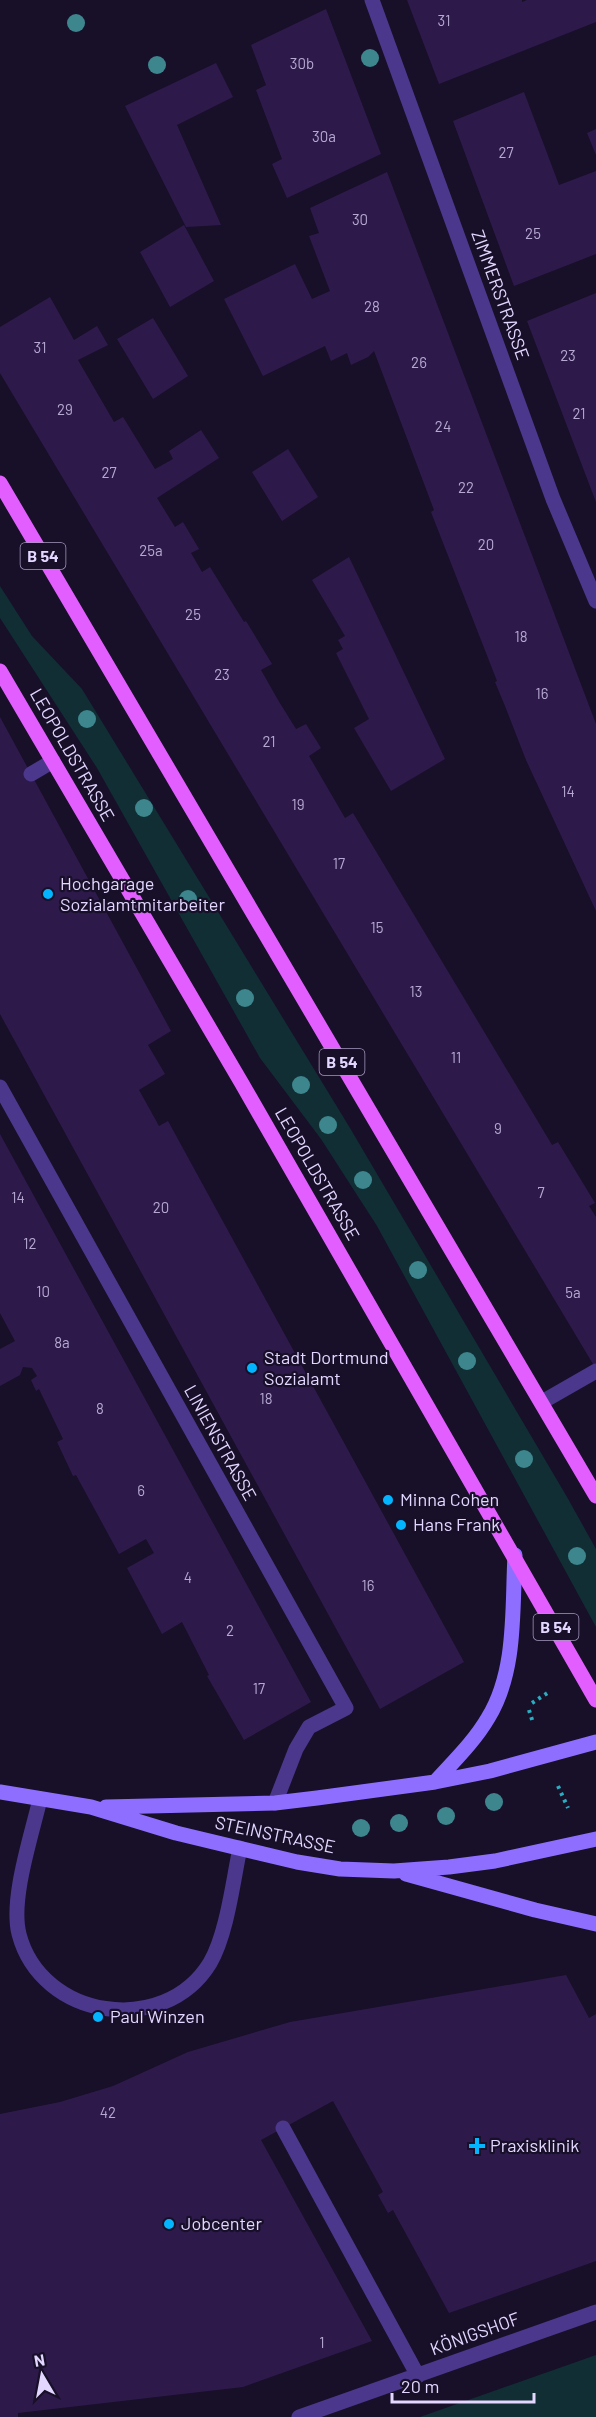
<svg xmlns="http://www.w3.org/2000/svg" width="596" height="2417" viewBox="0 0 596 2417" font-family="Barlow,sans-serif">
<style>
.green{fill:#112e34}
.building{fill:#2d1a4b}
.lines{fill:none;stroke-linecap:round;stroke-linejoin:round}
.path{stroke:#29adc1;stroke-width:4;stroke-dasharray:3 4.5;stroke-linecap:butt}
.service{stroke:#4b378b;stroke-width:15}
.minor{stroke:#4b378b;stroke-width:15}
.secondary{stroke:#8e6eff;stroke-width:15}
.primary{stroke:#e25eff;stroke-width:15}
.tree{fill:#3d868d}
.poi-dot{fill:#03b5ff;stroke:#180f29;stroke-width:2}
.labels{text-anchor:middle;stroke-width:4.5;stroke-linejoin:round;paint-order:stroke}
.number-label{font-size:15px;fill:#b6a8d2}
.shield{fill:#180f29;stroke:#a69bbf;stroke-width:1.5}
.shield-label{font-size:16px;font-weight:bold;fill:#e3d7ff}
.street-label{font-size:18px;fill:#e3d7ff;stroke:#180f29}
.poi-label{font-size:18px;fill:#e3d7ff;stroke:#180f29;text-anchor:start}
</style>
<rect width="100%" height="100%" fill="#180f29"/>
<path class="green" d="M 0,586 L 32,636 L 82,689 L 350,1128 L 567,1497 L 596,1549 L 596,1627 L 377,1226 L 321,1139 L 260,1058 L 97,768 L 0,618 Z
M 596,2355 L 596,2417 L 420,2417 Z"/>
<path class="building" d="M 407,0 L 522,0 L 522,2 L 527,0 L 596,0 L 596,22 L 439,84 Z
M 326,9 L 381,154 L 287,198 L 272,164 L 282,159 L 256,90 L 266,85 L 251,45 Z
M 216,63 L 233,97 L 177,125 L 221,225 L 186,227 L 125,106 Z
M 524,92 L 559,185 L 596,171 L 596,254 L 514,286 L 453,121 Z
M 596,129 L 596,155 L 587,133 Z
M 387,172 L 596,724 L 596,911 L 526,760 L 505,706 L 495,682 L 497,681 L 431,512 L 434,510 L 374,351 L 368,357 L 351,365 L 347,353 L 331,361 L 325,346 L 263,376 L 224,299 L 295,264 L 312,299 L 330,291 L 309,236 L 319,233 L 310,208 Z
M 184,225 L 214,281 L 170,307 L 140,252 Z
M 596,293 L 596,502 L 527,321 Z
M 50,297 L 74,340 L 97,326 L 108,345 L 78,360 L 114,422 L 123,417 L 155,469 L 173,459 L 169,451 L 201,430 L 219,458 L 157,498 L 175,527 L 183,522 L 199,549 L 191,553 L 202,572 L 210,567 L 244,622 L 246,621 L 272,664 L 261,670 L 278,700 L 296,729 L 306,724 L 321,748 L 309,756 L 345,818 L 353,813 L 552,1145 L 558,1142 L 595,1203 L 589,1206 L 596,1217 L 596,1369 L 0,373 L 0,327 Z
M 153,318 L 188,376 L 153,399 L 117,339 Z
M 288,449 L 318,497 L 282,521 L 252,472 Z
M 349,557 L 445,759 L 391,791 L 354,728 L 369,719 L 336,653 L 343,649 L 338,640 L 345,636 L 312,580 Z
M 0,717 L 171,1031 L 148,1045 L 165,1074 L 139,1090 L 159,1126 L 168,1121 L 464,1662 L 380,1709 L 0,1014 Z
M 0,1134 L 311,1702 L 244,1740 L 207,1676 L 209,1675 L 182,1622 L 162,1634 L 127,1568 L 154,1553 L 146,1539 L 119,1554 L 76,1475 L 73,1476 L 57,1442 L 63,1439 L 39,1389 L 36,1391 L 31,1380 L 37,1376 L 32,1368 L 23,1367 L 20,1375 L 0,1386 L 0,1349 L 15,1341 L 0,1313 Z
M 566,1975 L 589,2018 L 596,2014 L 596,2261 L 449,2313 L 393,2210 L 388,2213 L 378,2195 L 383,2192 L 333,2101 L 261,2140 L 372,2341 L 243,2387 L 18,2413 L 18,2417 L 0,2417 L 0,2114 L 60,2102 L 113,2086 L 188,2052 L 290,2022 Z"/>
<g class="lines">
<path class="path" d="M 532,1703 L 549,1692
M 529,1710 L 533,1723
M 558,1786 L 568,1808"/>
<path class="service" d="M 31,774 L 53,761
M 542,1402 L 596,1371
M 40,1799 C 32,1834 10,1899 19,1934 C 41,2019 164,2038 210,1963 C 227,1934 233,1881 240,1848
M 283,2128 L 418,2376
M 299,2417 L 596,2312"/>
<path class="minor" d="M 372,0 L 553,499 L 596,601
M 0,1087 L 346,1708 L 309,1727 L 296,1749 L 275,1803"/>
<path class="secondary" d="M 435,1782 C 453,1762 474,1742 488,1718 C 517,1671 512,1608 515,1555
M 0,1792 L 91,1807 L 176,1833 L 297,1862 L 340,1869 L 394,1871 L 449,1867 L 495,1861 L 596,1839
M 106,1807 L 275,1803 L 317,1798 L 435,1782 L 490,1771 L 596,1742
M 406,1874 L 535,1910 L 596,1924"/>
<path class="primary" d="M 0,483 L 596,1496
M 0,671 L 241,1082 L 596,1700"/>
</g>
<g class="tree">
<circle cx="76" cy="23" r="9"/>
<circle cx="370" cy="58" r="9"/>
<circle cx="157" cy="65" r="9"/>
<circle cx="87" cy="719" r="9"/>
<circle cx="144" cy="808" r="9"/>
<circle cx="188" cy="899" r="9"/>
<circle cx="245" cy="998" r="9"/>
<circle cx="301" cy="1085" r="9"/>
<circle cx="328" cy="1125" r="9"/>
<circle cx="363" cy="1180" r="9"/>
<circle cx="418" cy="1270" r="9"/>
<circle cx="467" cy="1361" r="9"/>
<circle cx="524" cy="1459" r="9"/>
<circle cx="577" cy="1556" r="9"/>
<circle cx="494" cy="1802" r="9"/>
<circle cx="446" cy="1816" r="9"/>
<circle cx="399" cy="1823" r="9"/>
<circle cx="361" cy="1828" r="9"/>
</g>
<g class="poi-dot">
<circle cx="48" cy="894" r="6"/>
<circle cx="252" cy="1368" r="6"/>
<circle cx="388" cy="1500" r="6"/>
<circle cx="401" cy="1525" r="6"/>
<circle cx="98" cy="2017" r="6"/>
<path d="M474 2137h6v6h6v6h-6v6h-6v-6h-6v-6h6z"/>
<circle cx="169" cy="2224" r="6"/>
</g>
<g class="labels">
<g class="number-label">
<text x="444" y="26">31</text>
<text x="302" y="69">30b</text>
<text x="324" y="142">30a</text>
<text x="506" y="158">27</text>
<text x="360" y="225">30</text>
<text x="533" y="239">25</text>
<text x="372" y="312">28</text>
<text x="40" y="353">31</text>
<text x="568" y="361">23</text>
<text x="419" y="368">26</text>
<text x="65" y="415">29</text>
<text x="579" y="419">21</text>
<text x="443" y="432">24</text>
<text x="109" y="478">27</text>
<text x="466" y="493">22</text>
<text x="486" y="550">20</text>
<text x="151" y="556">25a</text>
<text x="193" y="620">25</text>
<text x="521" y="642">18</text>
<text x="222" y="680">23</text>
<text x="542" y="699">16</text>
<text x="269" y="747">21</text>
<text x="568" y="797">14</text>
<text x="298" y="810">19</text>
<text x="339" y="869">17</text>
<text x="377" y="933">15</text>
<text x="416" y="997">13</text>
<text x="456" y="1063">11</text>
<text x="498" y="1134">9</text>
<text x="541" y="1198">7</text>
<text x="18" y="1203">14</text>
<text x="161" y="1213">20</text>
<text x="30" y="1249">12</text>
<text x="43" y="1297">10</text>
<text x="573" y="1298">5a</text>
<text x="62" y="1348">8a</text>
<text x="266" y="1404">18</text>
<text x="100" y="1414">8</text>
<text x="141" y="1496">6</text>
<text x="188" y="1583">4</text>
<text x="368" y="1591">16</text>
<text x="230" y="1636">2</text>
<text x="259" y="1694">17</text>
<text x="108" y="2118">42</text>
<text x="322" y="2348">1</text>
</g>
<g class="shield">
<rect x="20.5" y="543" width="45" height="26" rx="4.5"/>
<rect x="319.5" y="1049" width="45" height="26" rx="4.5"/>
<rect x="533.5" y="1614" width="45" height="26" rx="4.5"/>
</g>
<g class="shield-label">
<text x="43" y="562">B 54</text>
<text x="342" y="1068">B 54</text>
<text x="556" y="1633">B 54</text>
</g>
<g class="street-label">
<text transform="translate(500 295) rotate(70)" y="6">ZIMMERSTRASSE</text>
<text transform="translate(72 755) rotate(60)" y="6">LEOPOLDSTRASSE</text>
<text transform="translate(317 1174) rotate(60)" y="6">LEOPOLDSTRASSE</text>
<text transform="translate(220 1443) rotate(61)" y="6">LINIENSTRASSE</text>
<text transform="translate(275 1835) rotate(12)" y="6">STEINSTRASSE</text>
<text transform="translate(475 2334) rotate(-20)" y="6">KÖNIGSHOF</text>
</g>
<g class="poi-label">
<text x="60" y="890">Hochgarage<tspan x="60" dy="21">Sozialamtmitarbeiter</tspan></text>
<text x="264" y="1364">Stadt Dortmund<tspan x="264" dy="21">Sozialamt</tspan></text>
<text x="400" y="1506">Minna Cohen</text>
<text x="413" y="1531">Hans Frank</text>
<text x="110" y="2023">Paul Winzen</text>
<text x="490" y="2152">Praxisklinik</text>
<text x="181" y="2230">Jobcenter</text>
</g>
</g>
<g transform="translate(42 2375) rotate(350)" stroke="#180f29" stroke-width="4.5" paint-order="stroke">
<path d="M0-4.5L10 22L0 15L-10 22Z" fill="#e3d7ff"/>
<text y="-9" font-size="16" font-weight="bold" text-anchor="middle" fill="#e3d7ff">N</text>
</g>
<path d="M392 2393v9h142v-9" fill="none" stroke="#e3d7ff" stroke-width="3"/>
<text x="401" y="2393" font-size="18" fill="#e3d7ff" stroke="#180f29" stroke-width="4.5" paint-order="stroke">20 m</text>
</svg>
